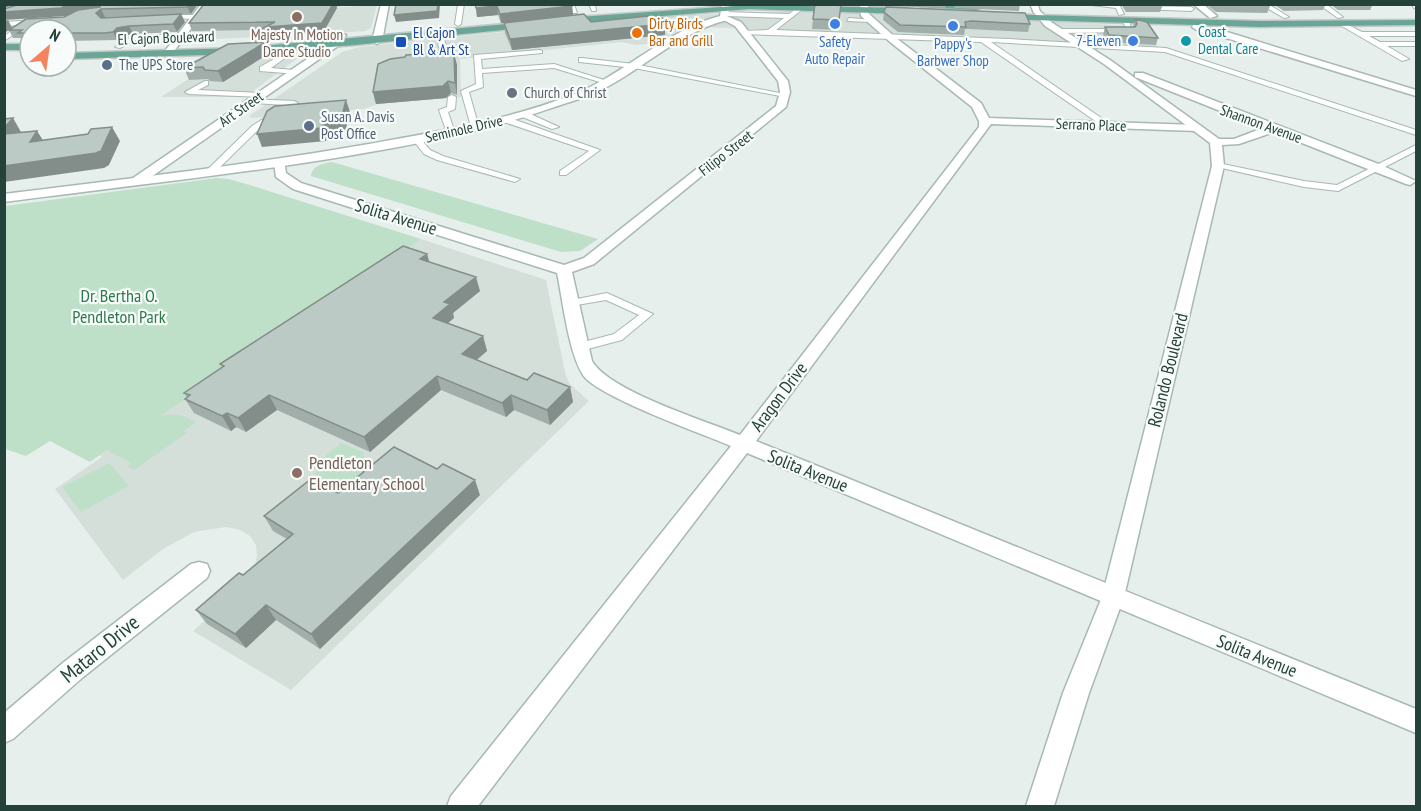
<svg xmlns="http://www.w3.org/2000/svg" width="1421" height="811" viewBox="0 0 1421 811" font-family="'PT Sans Narrow',sans-serif">
<style>
.built{fill:#d4dfda}
.green{fill:#bfe0c8}
.lines{fill:none;stroke-linecap:round;stroke-linejoin:round}
.service-casing{stroke:#a8b8b2;stroke-width:2}
.minor-casing{stroke:#a8b8b2;stroke-width:3}
.tertiary-casing{stroke:#a8b8b2;stroke-width:3}
.primary-casing{stroke:#c2cac8;stroke-width:3}
.service{fill:#fff;fill-rule:evenodd}
.minor{fill:#fff;fill-rule:evenodd}
.tertiary{fill:#fff;fill-rule:evenodd}
.primary{fill:#6aa596;fill-rule:evenodd}
.wall{fill:#a1aea9;fill-rule:evenodd}
.shaded-wall{fill:#838d89}
.building{fill:#bbcac4;stroke:#838d89;stroke-width:1.5}
.education-dot{fill:#8d6e63;stroke:#f7fbf9;stroke-width:2}
.shop-dot{fill:#3f7fe0;stroke:#f7fbf9;stroke-width:2}
.food-dot{fill:#e8710a;stroke:#f7fbf9;stroke-width:2}
.culture-dot{fill:#0f9aa8;stroke:#f7fbf9;stroke-width:2}
.transit-dot{fill:#1a4fb4;stroke:#f7fbf9;stroke-width:2}
.service-dot{fill:#5c6f8a;stroke:#f7fbf9;stroke-width:2}
.worship-dot{fill:#6b7280;stroke:#f7fbf9;stroke-width:2}
.labels{text-anchor:middle;stroke-width:4.5;stroke-linejoin:round;paint-order:stroke}
.far-food-label{font-size:15px;fill:#c56008;stroke:#f7fbf9;text-anchor:start}
.far-culture-label{font-size:15px;fill:#0d838f;stroke:#f7fbf9;text-anchor:start}
.far-transit-label{font-size:15px;fill:#164399;stroke:#f7fbf9;text-anchor:start}
.far-education-label{font-size:15px;fill:#785e54;stroke:#f7fbf9}
.far-street-label{font-size:15px;fill:#24423a;stroke:#f7fbf9}
.far-shop-label{font-size:15px;fill:#366cbe;stroke:#f7fbf9}
.far-service-label{font-size:15px;fill:#4e5e75;stroke:#f7fbf9;text-anchor:start}
.far-worship-label{font-size:15px;fill:#5b616d;stroke:#f7fbf9;text-anchor:start}
.street-label{font-size:18px;fill:#24423a;stroke:#f7fbf9}
.park-label{font-size:18px;fill:#2d7a4b;stroke:#f7fbf9}
.education-label{font-size:18px;fill:#785e54;stroke:#f7fbf9;text-anchor:start}
.near-street-label{font-size:21px;fill:#24423a;stroke:#f7fbf9}
</style>
<rect width="100%" height="100%" fill="#e6efeb"/>
<path class="built" d="M 377,5 L 371,28 L 365,31 L 289,36 L 186,40 L 205,15 Z
M 813,11 L 1139,26 L 1159,48 L 686,26 L 657,43 L 636,45 L 621,42 L 460,59 L 461,97 L 378,104 L 364,109 L 252,118 L 249,116 L 342,52 L 360,47 L 656,16 Z
M 294,52 L 302,55 L 245,97 L 161,97 L 223,56 Z
M 421,239 L 546,280 L 565,372 L 569,383 L 589,401 L 291,690 L 193,631 L 234,594 L 254,568 L 257,556 L 256,545 L 250,536 L 240,530 L 226,527 L 194,532 L 163,549 L 123,580 L 55,489 L 102,457 L 99,455 Z"/>
<path class="green" d="M 332,162 L 598,239 L 580,251 L 561,252 L 311,176 C 313,165 322,164 332,162 Z
M 217,178 L 229,179 L 256,187 L 421,239 L 162,415 L 181,415 L 196,422 L 184,431 L 187,433 L 134,470 L 127,466 L 131,463 L 107,450 L 90,462 L 50,441 L 26,456 L 5,449 L 5,206 Z
M 341,443 L 365,453 L 362,455 L 376,462 L 368,469 L 358,490 L 346,485 L 343,488 L 314,474 L 318,470 L 312,467 Z
M 109,463 L 129,486 L 81,512 L 62,487 Z"/>
<g class="lines">
<defs>
<path id="service" d="M 304,4 L 310,5 L 351,4 L 305,9 L 302,7 Z
M 458,4 L 464,4 L 461,24 L 458,26 L 455,24 Z
M 568,4 L 574,4 L 577,13 L 573,13 Z
M 589,4 L 595,4 L 596,11 L 592,11 Z
M 1084,4 L 1119,4 L 1124,14 L 1119,15 L 1116,8 Z
M 1260,4 L 1268,4 L 1289,17 L 1284,18 Z
M 1318,4 L 1326,4 L 1343,17 L 1338,18 Z
M 1412,4 L 1416,4 L 1416,9 L 1414,8 Z
M 802,5 L 804,8 L 776,30 L 1009,39 L 1166,48 L 1416,130 L 1416,135 L 1165,52 L 991,42 L 1110,124 L 1111,126 L 1107,129 L 981,42 L 743,34 L 741,31 L 768,30 L 784,18 L 725,16 L 722,14 L 725,12 L 789,14 Z
M 1143,6 L 1191,7 L 1194,9 L 1191,11 L 1141,9 Z
M 165,15 L 196,15 L 199,17 L 196,19 L 163,18 Z
M 849,18 L 873,20 L 870,22 L 847,21 Z
M 1126,19 L 1129,21 L 1132,32 L 1060,33 L 1057,31 L 1060,29 L 1126,29 L 1123,21 Z
M 35,20 L 37,23 L 29,24 L 4,41 L 4,36 L 20,25 L 4,26 L 4,22 Z
M 649,20 L 694,28 L 697,30 L 694,32 L 647,23 Z
M 1340,23 L 1344,23 L 1362,32 L 1416,32 L 1416,36 L 1369,36 L 1380,42 L 1416,42 L 1416,46 L 1387,46 L 1409,59 L 1402,61 L 1340,25 Z
M 440,33 L 443,35 L 448,54 L 444,56 L 440,54 L 437,35 Z
M 182,34 L 184,37 L 135,40 L 120,48 L 115,47 L 133,36 Z
M 287,46 L 292,47 L 288,56 L 271,68 L 294,70 L 297,70 L 297,74 L 260,71 L 260,67 L 283,54 Z
M 540,50 L 542,51 L 542,53 L 481,59 L 482,69 L 554,64 L 610,82 L 606,84 L 554,68 L 482,73 L 483,87 L 469,92 L 479,128 L 472,130 L 461,91 L 476,84 L 474,55 Z
M 582,58 L 634,64 L 789,95 L 785,97 L 634,68 L 579,62 L 579,58 Z
M 205,81 L 208,81 L 208,85 L 198,90 L 260,93 L 264,95 L 260,97 L 189,94 L 185,92 Z
M 452,95 L 456,97 L 455,109 L 448,112 L 455,133 L 451,136 L 447,133 L 439,110 L 447,107 L 448,97 Z
M 250,99 L 294,101 L 298,103 L 258,130 L 213,174 L 207,174 L 207,170 L 252,126 L 285,105 L 253,103 L 249,101 Z
M 520,112 L 526,112 L 559,127 L 552,129 L 520,116 Z
M 504,118 L 510,118 L 600,150 L 566,175 L 560,175 L 560,171 L 589,151 L 504,122 Z
M 414,138 L 420,138 L 430,150 L 443,156 L 520,179 L 515,182 L 437,160 L 424,154 L 413,140 Z
M 1416,145 L 1416,151 L 1338,191 L 1304,187 L 1213,166 L 1218,163 L 1304,181 L 1337,185 Z
M 607,293 L 653,314 L 622,340 L 580,351 L 576,350 L 574,347 L 576,344 L 614,334 L 639,315 L 606,300 L 571,306 L 565,303 L 567,301 Z"/>
<path id="minor" d="M 201,4 L 210,4 L 171,55 L 165,55 L 165,51 Z
M 381,4 L 389,4 L 382,41 L 377,44 L 372,41 Z
M 860,4 L 868,4 L 868,13 L 896,38 L 981,103 L 989,118 L 1197,125 L 1203,128 L 1197,131 L 991,124 L 756,441 L 1416,709 L 1416,733 L 747,453 L 478,806 L 447,806 L 451,796 L 731,446 C 703,434 596,396 583,375 C 568,351 563,301 557,273 L 293,189 L 276,177 L 274,163 L 280,159 L 284,160 L 286,173 L 301,183 L 564,265 L 584,258 L 776,106 L 780,92 L 778,81 L 735,26 L 720,18 L 724,15 L 741,22 L 788,81 L 790,92 L 786,107 L 594,264 L 572,272 L 592,361 C 609,391 706,421 740,435 L 979,127 L 979,121 L 972,107 L 890,42 L 861,16 Z
M 1030,4 L 1038,4 L 1040,13 L 1034,13 Z
M 1193,4 L 1203,4 L 1217,16 L 1210,18 Z
M 1196,21 L 1202,21 L 1201,26 L 1227,32 L 1416,90 L 1416,96 L 1223,37 C 1212,35 1201,34 1192,27 Z
M 339,33 L 346,35 L 338,46 L 141,184 L 133,184 L 131,181 L 133,178 L 332,42 Z
M 199,562 L 207,564 L 210,571 L 207,578 L 82,678 L 13,739 L 4,743 L 4,713 L 64,662 L 191,564 Z"/>
<path id="tertiary" d="M 722,4 L 730,4 L 727,20 C 671,34 630,84 576,100 C 538,112 501,126 462,134 C 312,167 157,182 4,202 L 4,194 C 126,179 248,165 369,144 C 436,132 508,120 572,95 C 624,75 666,30 720,16 Z
M 1037,8 L 1051,22 L 1110,60 L 1219,139 L 1234,139 L 1263,128 L 1135,77 L 1135,73 L 1143,73 L 1381,165 L 1416,181 L 1410,185 L 1406,184 L 1274,132 L 1239,144 L 1222,145 L 1224,166 L 1124,597 L 1089,693 L 1054,806 L 1026,806 L 1063,693 L 1102,597 L 1212,166 L 1210,143 L 1104,64 L 1045,26 L 1033,11 Z"/>
<path id="primary" d="M 917,4 L 977,6 L 981,8 L 977,10 L 921,7 Z
M 749,5 L 908,8 L 912,11 L 908,14 L 749,9 L 564,24 L 560,21 L 564,18 Z
M 1001,14 L 1260,21 L 1416,20 L 1416,25 L 1260,27 L 1004,19 L 1000,16 Z
M 528,22 L 532,25 L 531,27 L 355,45 L 240,54 L 66,59 L 66,53 L 240,48 Z
M 4,44 L 30,44 L 30,50 L 4,50 Z"/>
</defs>
<use href="#service" class="service-casing"/>
<use href="#minor" class="minor-casing"/>
<use href="#tertiary" class="tertiary-casing"/>
<use href="#primary" class="primary-casing"/>
<use href="#service" class="service"/>
<use href="#minor" class="minor"/>
<use href="#tertiary" class="tertiary"/>
<use href="#primary" class="primary"/>
</g>
<path class="wall" d="M 20,4 L 198,4 L 191,14 L 181,14 L 185,22 L 177,32 L 133,34 L 121,36 L 117,40 L 66,41 L 66,30 L 30,30 L 30,41 L 23,41 L 21,38 L 13,38 L 9,30 L 4,33 L 4,22 L 8,20 L 12,28 L 64,17 L 86,9 L 77,10 L 65,16 ZM 172,15 L 104,18 L 105,17 Z
M 841,4 L 838,30 L 812,29 L 813,19 Z
M 888,4 L 946,4 L 945,8 L 888,6 Z
M 953,4 L 1020,4 L 1019,11 L 955,8 Z
M 1121,4 L 1163,4 L 1160,12 L 1126,12 Z
M 1206,4 L 1271,4 L 1268,11 L 1267,13 L 1216,12 Z
M 1273,4 L 1326,4 L 1323,10 L 1284,11 Z
M 1330,4 L 1373,4 L 1370,10 L 1338,10 Z
M 572,6 L 573,15 L 591,22 L 665,35 L 512,50 L 505,33 L 504,23 L 501,23 L 498,15 L 477,17 L 476,8 Z
M 337,8 L 324,31 L 272,35 L 274,42 L 266,42 L 270,53 L 223,82 L 210,81 L 208,79 L 189,80 L 184,68 L 253,43 L 250,35 L 261,30 L 192,31 L 189,23 Z
M 884,12 L 1030,24 L 1028,32 L 969,29 L 965,29 L 964,35 L 898,32 L 883,20 Z
M 1135,19 L 1158,38 L 1156,45 L 1106,42 L 1103,35 L 1105,27 L 1133,27 Z
M 450,54 L 454,54 L 457,65 L 457,95 L 451,93 L 446,98 L 376,104 L 373,92 Z
M 427,254 L 429,262 L 480,291 L 453,313 L 454,318 L 448,323 L 483,336 L 487,351 L 477,360 L 527,380 L 570,387 L 573,402 L 550,425 L 514,410 L 506,417 L 441,390 L 370,452 L 277,410 L 246,432 L 236,427 L 231,431 L 194,413 L 185,399 L 187,397 L 184,393 L 222,367 L 220,364 Z
M 338,493 L 480,495 L 320,649 L 276,620 L 246,648 L 207,624 L 196,610 L 243,575 L 287,539 L 273,531 L 264,516 Z"/>
<path class="shaded-wall" d="M 4,4 L 17,4 L 4,8 Z
M 69,4 L 100,4 L 101,7 L 77,10 L 65,16 L 4,20 L 4,12 Z
M 189,4 L 198,4 L 191,14 L 187,7 Z
M 333,4 L 336,4 L 337,8 L 324,31 L 272,35 L 267,27 Z
M 438,4 L 440,4 L 439,18 L 396,22 L 394,15 Z
M 497,6 L 498,15 L 477,17 L 476,8 Z
M 572,6 L 573,15 L 501,23 L 500,14 Z
M 101,9 L 105,17 L 100,20 L 96,13 Z
M 181,14 L 185,22 L 177,32 L 173,24 Z
M 665,19 L 665,35 L 512,50 L 510,39 Z
M 8,20 L 12,28 L 4,33 L 4,22 Z
M 129,26 L 133,34 L 121,36 L 117,40 L 113,32 L 117,28 Z
M 266,42 L 270,53 L 223,82 L 218,71 Z
M 454,54 L 457,65 L 457,95 L 455,83 Z
M 448,81 L 451,93 L 446,98 L 376,104 L 373,92 Z
M 346,100 L 350,112 L 345,133 L 328,134 L 326,141 L 262,147 L 257,134 L 324,122 Z
M 4,117 L 8,124 L 13,118 L 21,132 L 4,143 Z
M 112,127 L 120,141 L 109,165 L 104,168 L 4,182 L 4,166 Z
M 37,131 L 46,145 L 30,142 Z
M 427,254 L 431,268 L 420,259 Z
M 476,277 L 480,291 L 453,313 L 454,318 L 437,332 L 433,318 L 444,302 Z
M 483,336 L 487,351 L 466,368 L 462,354 Z
M 437,376 L 441,390 L 370,452 L 364,437 Z
M 570,387 L 573,402 L 550,425 L 547,410 Z
M 269,395 L 277,410 L 246,432 L 238,418 Z
M 511,395 L 514,410 L 506,417 L 502,403 Z
M 227,413 L 236,427 L 231,431 L 222,416 Z
M 475,480 L 480,495 L 320,649 L 311,634 Z
M 266,605 L 276,620 L 246,648 L 235,634 Z"/>
<path class="building" d="M 20,4 L 69,4 L 61,8 L 4,12 L 4,9 Z
M 101,4 L 189,4 L 187,7 L 101,9 L 96,13 L 101,18 L 181,14 L 173,24 L 129,26 L 117,28 L 113,32 L 105,33 L 66,33 L 66,30 L 30,30 L 30,33 L 18,33 L 22,30 L 9,30 L 26,19 L 64,17 L 78,10 L 100,7 Z
M 204,4 L 333,4 L 322,23 L 267,27 L 272,34 L 250,35 L 275,22 L 189,23 Z
M 396,4 L 438,4 L 437,11 L 394,15 Z
M 475,4 L 571,4 L 572,6 L 500,14 L 497,6 L 476,8 Z
M 815,4 L 841,4 L 839,20 L 813,19 Z
M 886,7 L 1025,13 L 1030,24 L 971,21 L 965,22 L 966,27 L 900,25 L 884,12 Z
M 584,14 L 591,22 L 648,16 L 665,19 L 665,24 L 510,39 L 504,23 Z
M 1135,19 L 1147,22 L 1158,38 L 1109,35 L 1105,27 L 1135,27 L 1137,24 Z
M 266,42 L 218,71 L 205,70 L 203,67 L 184,68 L 228,44 Z
M 449,52 L 449,55 L 454,54 L 455,83 L 448,81 L 443,86 L 373,92 L 378,64 L 390,59 L 405,57 L 406,55 Z
M 346,100 L 341,120 L 324,122 L 322,128 L 257,134 L 267,111 L 275,106 Z
M 13,118 L 4,128 L 4,119 Z
M 112,127 L 101,151 L 96,153 L 4,166 L 4,134 L 37,131 L 30,142 L 88,134 L 91,129 Z
M 403,246 L 427,254 L 420,259 L 476,277 L 444,302 L 450,304 L 433,318 L 483,336 L 462,354 L 527,380 L 534,373 L 570,387 L 547,410 L 511,395 L 502,403 L 437,376 L 364,437 L 269,395 L 238,418 L 227,413 L 222,416 L 185,399 L 190,395 L 184,393 L 224,366 L 220,364 Z
M 394,447 L 437,469 L 443,464 L 475,480 L 311,634 L 266,605 L 235,634 L 196,610 L 239,573 L 243,575 L 293,534 L 264,516 L 311,479 L 338,493 Z"/>
<g class="education-dot">
<circle cx="297" cy="17" r="6"/>
<circle cx="297" cy="473" r="6"/>
</g>
<g class="shop-dot">
<circle cx="835" cy="24" r="6"/>
<circle cx="953" cy="26" r="6"/>
<circle cx="1133" cy="41" r="6"/>
</g>
<circle class="food-dot" cx="637" cy="33" r="6"/>
<circle class="culture-dot" cx="1186" cy="41" r="6"/>
<rect class="transit-dot" x="395" y="36" width="12" height="12" rx="3"/>
<g class="service-dot">
<circle cx="107" cy="65" r="6"/>
<circle cx="309" cy="126" r="6"/>
</g>
<circle class="worship-dot" cx="512" cy="93" r="6"/>
<g class="labels">
<g class="far-food-label">
<text x="649" y="29">Dirty Birds<tspan x="649" dy="17">Bar and Grill</tspan></text>
</g>
<g class="far-culture-label">
<text x="1198" y="37">Coast<tspan x="1198" dy="17">Dental Care</tspan></text>
</g>
<g class="far-transit-label">
<text x="413" y="38">El Cajon<tspan x="413" dy="17">Bl &amp; Art St</tspan></text>
</g>
<g class="far-education-label">
<text x="297" y="40">Majesty In Motion<tspan x="297" dy="17">Dance Studio</tspan></text>
</g>
<g class="far-street-label">
<text transform="translate(166 38) rotate(-2)" y="5">El Cajon Boulevard</text>
<text transform="translate(241 109) rotate(-35)" y="5">Art Street</text>
<text transform="translate(1261 124) rotate(20)" y="5">Shannon Avenue</text>
<text transform="translate(1091 125) rotate(2)" y="5">Serrano Place</text>
<text transform="translate(464 129) rotate(-13)" y="5">Seminole Drive</text>
<text transform="translate(726 153) rotate(-38)" y="5">Filipo Street</text>
</g>
<g class="far-shop-label">
<text x="1121" y="46" text-anchor="end">7-Eleven</text>
<text x="835" y="47">Safety<tspan x="835" dy="17">Auto Repair</tspan></text>
<text x="953" y="49">Pappy's<tspan x="953" dy="17">Barbwer Shop</tspan></text>
</g>
<g class="far-service-label">
<text x="119" y="70">The UPS Store</text>
<text x="321" y="122">Susan A. Davis<tspan x="321" dy="17">Post Office</tspan></text>
</g>
<g class="far-worship-label">
<text x="524" y="98">Church of Christ</text>
</g>
<g class="street-label">
<text transform="translate(396 217) rotate(17)" y="6">Solita Avenue</text>
<text transform="translate(1168 370) rotate(-76)" y="6">Rolando Boulevard</text>
<text transform="translate(779 397) rotate(-53)" y="6">Aragon Drive</text>
<text transform="translate(808 471) rotate(22)" y="6">Solita Avenue</text>
<text transform="translate(1257 656) rotate(22)" y="6">Solita Avenue</text>
</g>
<g class="park-label">
<text x="119" y="302">Dr. Bertha O.<tspan x="119" dy="21">Pendleton Park</tspan></text>
</g>
<g class="education-label">
<text x="309" y="469">Pendleton<tspan x="309" dy="21">Elementary School</tspan></text>
</g>
<g class="near-street-label">
<text transform="translate(100 649) rotate(-39)" y="7">Mataro Drive</text>
</g>
</g>
<rect width="1421" height="811" fill="none" stroke="#24423a" stroke-width="12"/>
<g transform="translate(48 48) rotate(29)"><circle r="28" fill="#f7fbf9" stroke="#a3b1ad" stroke-width="1.5"/>
<path d="M0-4.5L10 22L0 15L-10 22Z" fill="#f4845f"/>
<text y="-9" font-size="16" font-weight="bold" text-anchor="middle" fill="#24423a">N</text>
</g>
</svg>
